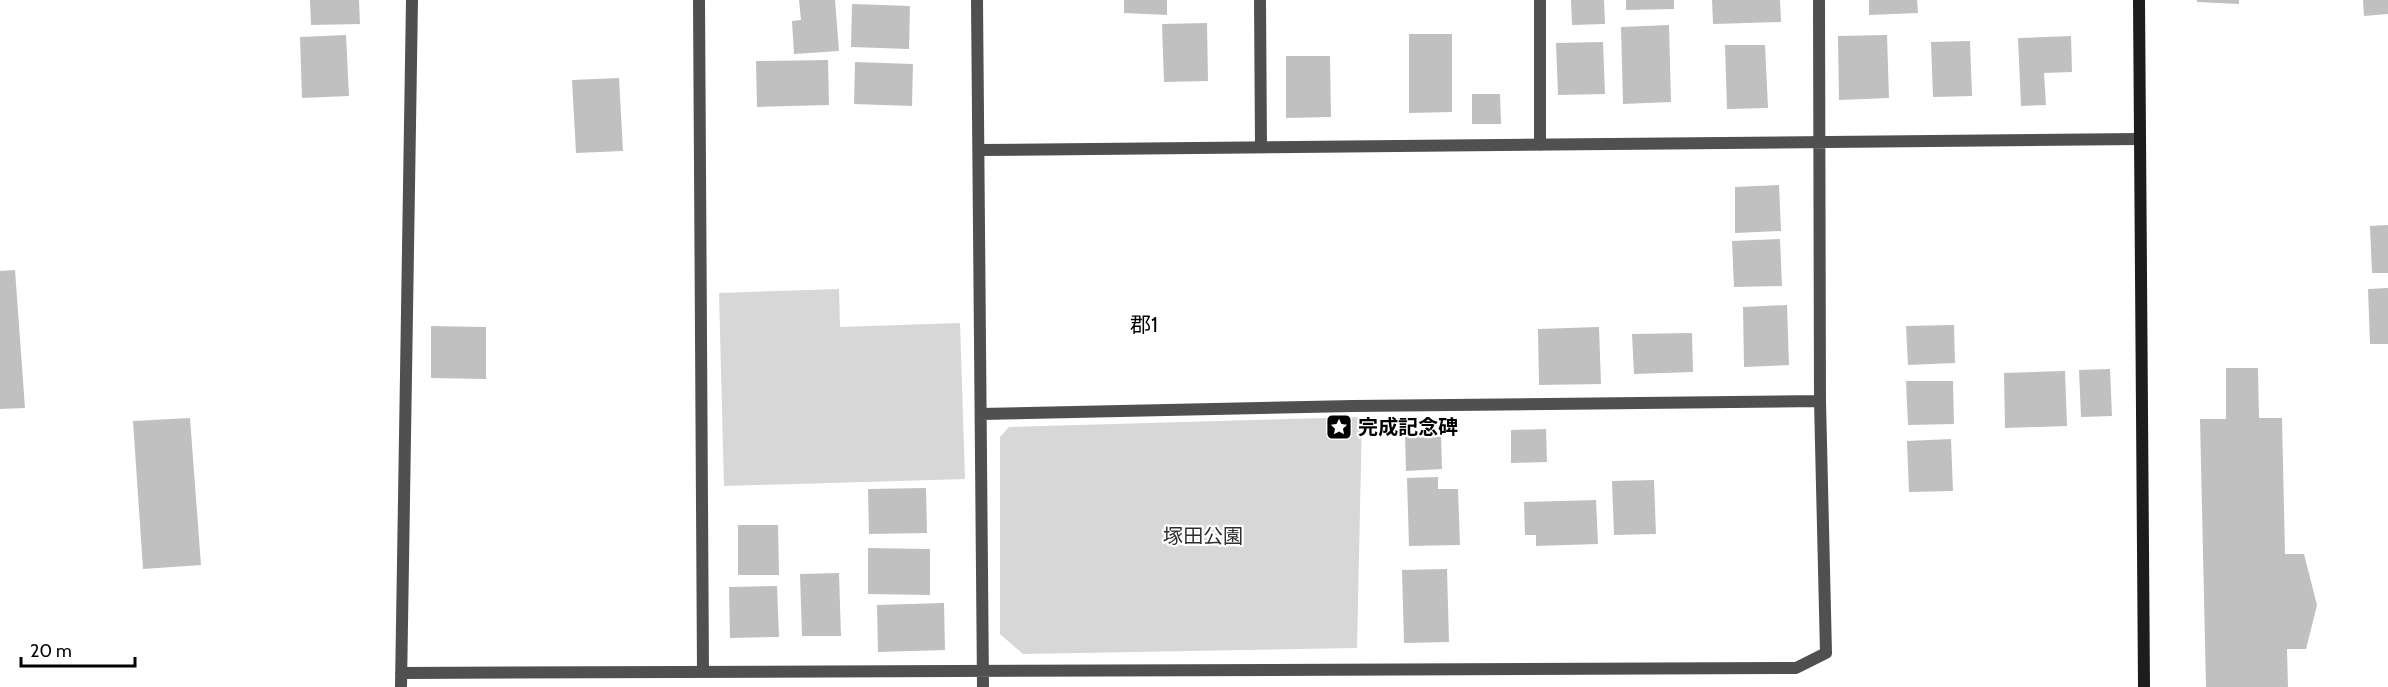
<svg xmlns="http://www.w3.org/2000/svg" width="2388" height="687" viewBox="0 0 2388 687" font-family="Cabin,'Noto Sans JP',sans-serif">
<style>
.green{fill:#d7d7d7}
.building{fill:#c0c0c0}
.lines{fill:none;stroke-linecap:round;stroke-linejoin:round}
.street{stroke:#505050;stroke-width:12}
.secondary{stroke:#1d1d1d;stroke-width:12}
.labels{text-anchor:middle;stroke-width:4.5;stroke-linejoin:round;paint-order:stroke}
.poi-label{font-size:20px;font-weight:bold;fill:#000;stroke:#fff;text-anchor:start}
.park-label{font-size:20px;fill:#2e2e2e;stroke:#fff}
.neighbourhood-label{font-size:21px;fill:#000;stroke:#fff}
</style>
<rect width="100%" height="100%" fill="#fff"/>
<path class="green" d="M 839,289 L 840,327 L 960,323 L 965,479 L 724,486 L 719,293 Z
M 1362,417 L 1357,648 L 1023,654 L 1000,634 L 1000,437 L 1009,427 Z"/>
<path class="building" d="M 310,0 L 359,0 L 360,24 L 311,25 Z
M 799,0 L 835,0 L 839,51 L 794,54 L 792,21 L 801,20 Z
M 1124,0 L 1167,0 L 1167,15 L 1124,13 Z
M 1571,0 L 1604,0 L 1605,24 L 1572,25 Z
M 1626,0 L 1674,0 L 1674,9 L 1626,10 Z
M 1712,0 L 1780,0 L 1781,22 L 1713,24 Z
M 1869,0 L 1917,0 L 1918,13 L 1869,15 Z
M 2197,0 L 2239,0 L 2239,4 L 2197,2 Z
M 2363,0 L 2388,0 L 2388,14 L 2364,16 Z
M 852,4 L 910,6 L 909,49 L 851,47 Z
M 1207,23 L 1208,81 L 1164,82 L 1162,24 Z
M 1669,25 L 1671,102 L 1623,104 L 1621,27 Z
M 1409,34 L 1452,34 L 1452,112 L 1409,113 Z
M 346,35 L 349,96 L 302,98 L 300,37 Z
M 1887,35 L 1889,98 L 1839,100 L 1838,36 Z
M 2071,36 L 2072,72 L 2044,73 L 2046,105 L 2021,106 L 2018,38 Z
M 1970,41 L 1972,96 L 1933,97 L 1931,42 Z
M 1603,42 L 1605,94 L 1558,95 L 1556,43 Z
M 1725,45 L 1765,45 L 1768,108 L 1727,109 Z
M 1286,56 L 1330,56 L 1331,117 L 1286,118 Z
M 828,60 L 829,105 L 757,107 L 756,61 Z
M 855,62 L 913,64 L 912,106 L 854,104 Z
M 619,78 L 623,151 L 576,153 L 572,80 Z
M 1472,94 L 1500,94 L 1501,124 L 1472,124 Z
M 1779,185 L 1781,231 L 1735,233 L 1735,187 Z
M 2388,225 L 2388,273 L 2372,273 L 2370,226 Z
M 1780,239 L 1782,286 L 1734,287 L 1732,241 Z
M 15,270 L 25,408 L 0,409 L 0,271 Z
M 2388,288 L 2388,344 L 2370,344 L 2368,289 Z
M 1787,305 L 1789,365 L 1744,367 L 1743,307 Z
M 1954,325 L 1955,363 L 1908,365 L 1906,326 Z
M 431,326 L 486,327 L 486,379 L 431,378 Z
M 1599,327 L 1601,384 L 1539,385 L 1538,329 Z
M 1692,333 L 1693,372 L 1634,374 L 1632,334 Z
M 2226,368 L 2258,368 L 2259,418 L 2282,418 L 2285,554 L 2304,554 L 2317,605 L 2306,649 L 2287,649 L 2288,687 L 2206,687 L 2200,419 L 2226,419 Z
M 2110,369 L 2112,416 L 2081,417 L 2079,370 Z
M 2065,371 L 2067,426 L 2005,428 L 2004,373 Z
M 1906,381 L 1953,381 L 1954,424 L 1908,425 Z
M 190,418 L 201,565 L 143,569 L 133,421 Z
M 1546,429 L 1547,462 L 1511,463 L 1511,430 Z
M 1441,433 L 1442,469 L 1406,471 L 1405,434 Z
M 1951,439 L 1953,491 L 1909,492 L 1907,441 Z
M 1438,477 L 1438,489 L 1458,489 L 1460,545 L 1409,546 L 1407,478 Z
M 1654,480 L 1656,534 L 1614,535 L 1612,481 Z
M 926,488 L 927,533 L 869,534 L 868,489 Z
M 1596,500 L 1598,544 L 1536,546 L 1536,535 L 1525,535 L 1524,502 Z
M 738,525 L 778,525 L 779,575 L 738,575 Z
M 868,548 L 930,549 L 930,595 L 868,594 Z
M 1447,569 L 1449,642 L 1404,643 L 1402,570 Z
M 839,573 L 841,636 L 802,636 L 800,574 Z
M 777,586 L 779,637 L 730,638 L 729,587 Z
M 944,603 L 945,650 L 878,652 L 877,605 Z"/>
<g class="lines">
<path class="street" d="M 699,0 L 703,672
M 977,0 L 983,687
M 1260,0 L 1261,147
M 1540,0 L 1540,145
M 979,150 L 2139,139
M 981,414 L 1353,406 L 1820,401
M 401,673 L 1796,668 L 1826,653 L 1820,401 L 1819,0
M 401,687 L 412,0"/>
<path class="secondary" d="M 2139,0 L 2144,687"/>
</g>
<defs>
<symbol id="sight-square" viewBox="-11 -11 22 22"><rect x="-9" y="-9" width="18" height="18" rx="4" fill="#000" stroke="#fff"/><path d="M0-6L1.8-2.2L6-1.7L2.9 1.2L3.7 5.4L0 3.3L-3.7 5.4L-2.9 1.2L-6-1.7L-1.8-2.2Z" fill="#fff"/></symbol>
</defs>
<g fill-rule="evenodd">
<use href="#sight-square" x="1324" y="412" width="30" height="30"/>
</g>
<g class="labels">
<g class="poi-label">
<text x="1358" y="434">完成記念碑</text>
</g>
<g class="park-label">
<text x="1203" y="543">塚田公園</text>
</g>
<g class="neighbourhood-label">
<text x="1144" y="332">郡1</text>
</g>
</g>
<path d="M21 657v9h114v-9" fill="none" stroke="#000000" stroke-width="3"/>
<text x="30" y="657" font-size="18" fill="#000000" stroke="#ffffff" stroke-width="4.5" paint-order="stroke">20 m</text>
</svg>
